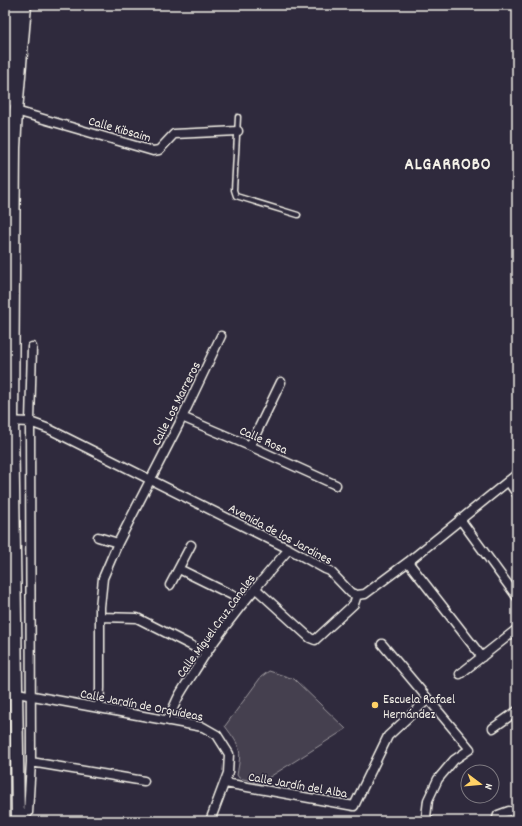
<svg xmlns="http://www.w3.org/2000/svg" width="522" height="826" viewBox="0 0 522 826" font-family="Dekko,sans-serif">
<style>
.garden{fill:#454050;stroke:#9c989c}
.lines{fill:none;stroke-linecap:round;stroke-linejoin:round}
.service-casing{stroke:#f4f1e8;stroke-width:7}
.minor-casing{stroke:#f4f1e8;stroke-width:11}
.secondary-casing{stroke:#f4f1e8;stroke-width:15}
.service{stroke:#2f2a3d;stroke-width:4}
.minor{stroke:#2f2a3d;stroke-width:8}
.secondary{stroke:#2f2a3d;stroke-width:12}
.poi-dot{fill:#ffd166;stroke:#2f2a3d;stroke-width:1.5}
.labels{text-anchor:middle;stroke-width:3;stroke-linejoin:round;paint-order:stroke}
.street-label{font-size:13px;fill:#f4f1e8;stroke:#2f2a3d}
.poi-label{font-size:13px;fill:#f4f1e8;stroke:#2f2a3d;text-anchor:start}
.district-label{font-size:17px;font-weight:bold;letter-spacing:1px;fill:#f4f1e8;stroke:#2f2a3d}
</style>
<rect width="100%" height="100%" fill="#2f2a3d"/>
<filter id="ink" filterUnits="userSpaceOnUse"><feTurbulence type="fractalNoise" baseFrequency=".025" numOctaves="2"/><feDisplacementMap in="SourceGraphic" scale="8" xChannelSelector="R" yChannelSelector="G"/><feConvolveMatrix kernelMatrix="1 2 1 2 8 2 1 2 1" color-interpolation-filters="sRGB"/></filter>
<g filter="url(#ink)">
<path class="garden" d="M 269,671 L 294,679 L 346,729 L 260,783 L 239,778 L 237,775 C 242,748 241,748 225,726 L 261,677 Z"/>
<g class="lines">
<defs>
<path id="service" d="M 238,117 L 234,190 L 236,196 L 298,215"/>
<path id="minor" d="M 16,111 L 153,151 L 159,150 L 174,134 L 238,131
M 182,417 L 250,446 L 336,485
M 5,421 L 30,422 L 49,429 L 289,549 L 325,569 L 330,571 L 351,593 L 357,595 L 365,594 L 408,562 L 517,474
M 250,446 L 281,382
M 508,481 L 517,494
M 460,519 L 517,597
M 98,537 L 118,543
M 408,562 L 482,657
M 179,569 L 244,601
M 170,585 L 191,545
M 255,588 L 310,638 L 315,640 L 354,604 L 357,595
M 100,617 L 137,618 L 206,653
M 382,644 L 470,749 L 454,760 L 438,779 L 428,800 L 426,817 L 430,821
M 460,674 L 517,629
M 17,693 L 203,727 L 217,735 L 229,754 L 228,773 L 210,821
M 99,708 L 100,688 L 100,607 L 103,578 L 118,543 L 179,424 L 221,336
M 169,721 C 174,701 183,689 194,672 C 221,628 255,588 289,549
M 493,728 L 517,711
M 31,762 L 144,781
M 225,783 L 354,806 L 388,736 L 428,699
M 18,813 L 28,813 L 31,762 L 30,422 L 32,347
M 496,821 L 498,815 L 509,811 L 517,813"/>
<path id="secondary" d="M 5,102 L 13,5
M 18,821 L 12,421 L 13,275 L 14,148 L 16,111 L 25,5"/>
</defs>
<use href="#service" class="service-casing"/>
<use href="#minor" class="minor-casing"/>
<use href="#secondary" class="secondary-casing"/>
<use href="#service" class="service"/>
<use href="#minor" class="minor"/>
<use href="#secondary" class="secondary"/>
</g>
</g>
<circle class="poi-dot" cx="375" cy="705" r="4"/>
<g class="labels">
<g class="street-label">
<text transform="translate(120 128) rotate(16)" y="5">Calle Kibsaim</text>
<text transform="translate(175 403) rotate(-63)" y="5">Calle Los Marreros</text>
<text transform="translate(264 439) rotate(24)" y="5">Calle Rosa</text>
<text transform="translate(281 533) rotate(28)" y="5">Avenida de los Jardines</text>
<text transform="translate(215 625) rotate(-54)" y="5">Calle Miguel Cruz Canales</text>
<text transform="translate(142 704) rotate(11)" y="5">Calle Jardín de Orquídeas</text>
<text transform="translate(298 784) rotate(10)" y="5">Calle Jardín del Alba</text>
</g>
<g class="poi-label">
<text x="383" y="703">Escuela Rafael<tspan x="383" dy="15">Hernández</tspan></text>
</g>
<g class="district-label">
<text x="448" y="169">ALGARROBO</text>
</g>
</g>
<rect width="522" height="826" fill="none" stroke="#2f2a3d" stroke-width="20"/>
<rect x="10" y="10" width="502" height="806" fill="none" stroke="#f4f1e8" stroke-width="1.5" filter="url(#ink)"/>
<g transform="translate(480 784) rotate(106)"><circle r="19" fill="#2f2a3d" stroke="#7e7a81"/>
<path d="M0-3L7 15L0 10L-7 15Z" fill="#ffd166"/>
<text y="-6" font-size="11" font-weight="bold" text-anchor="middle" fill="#f4f1e8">N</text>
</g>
</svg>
